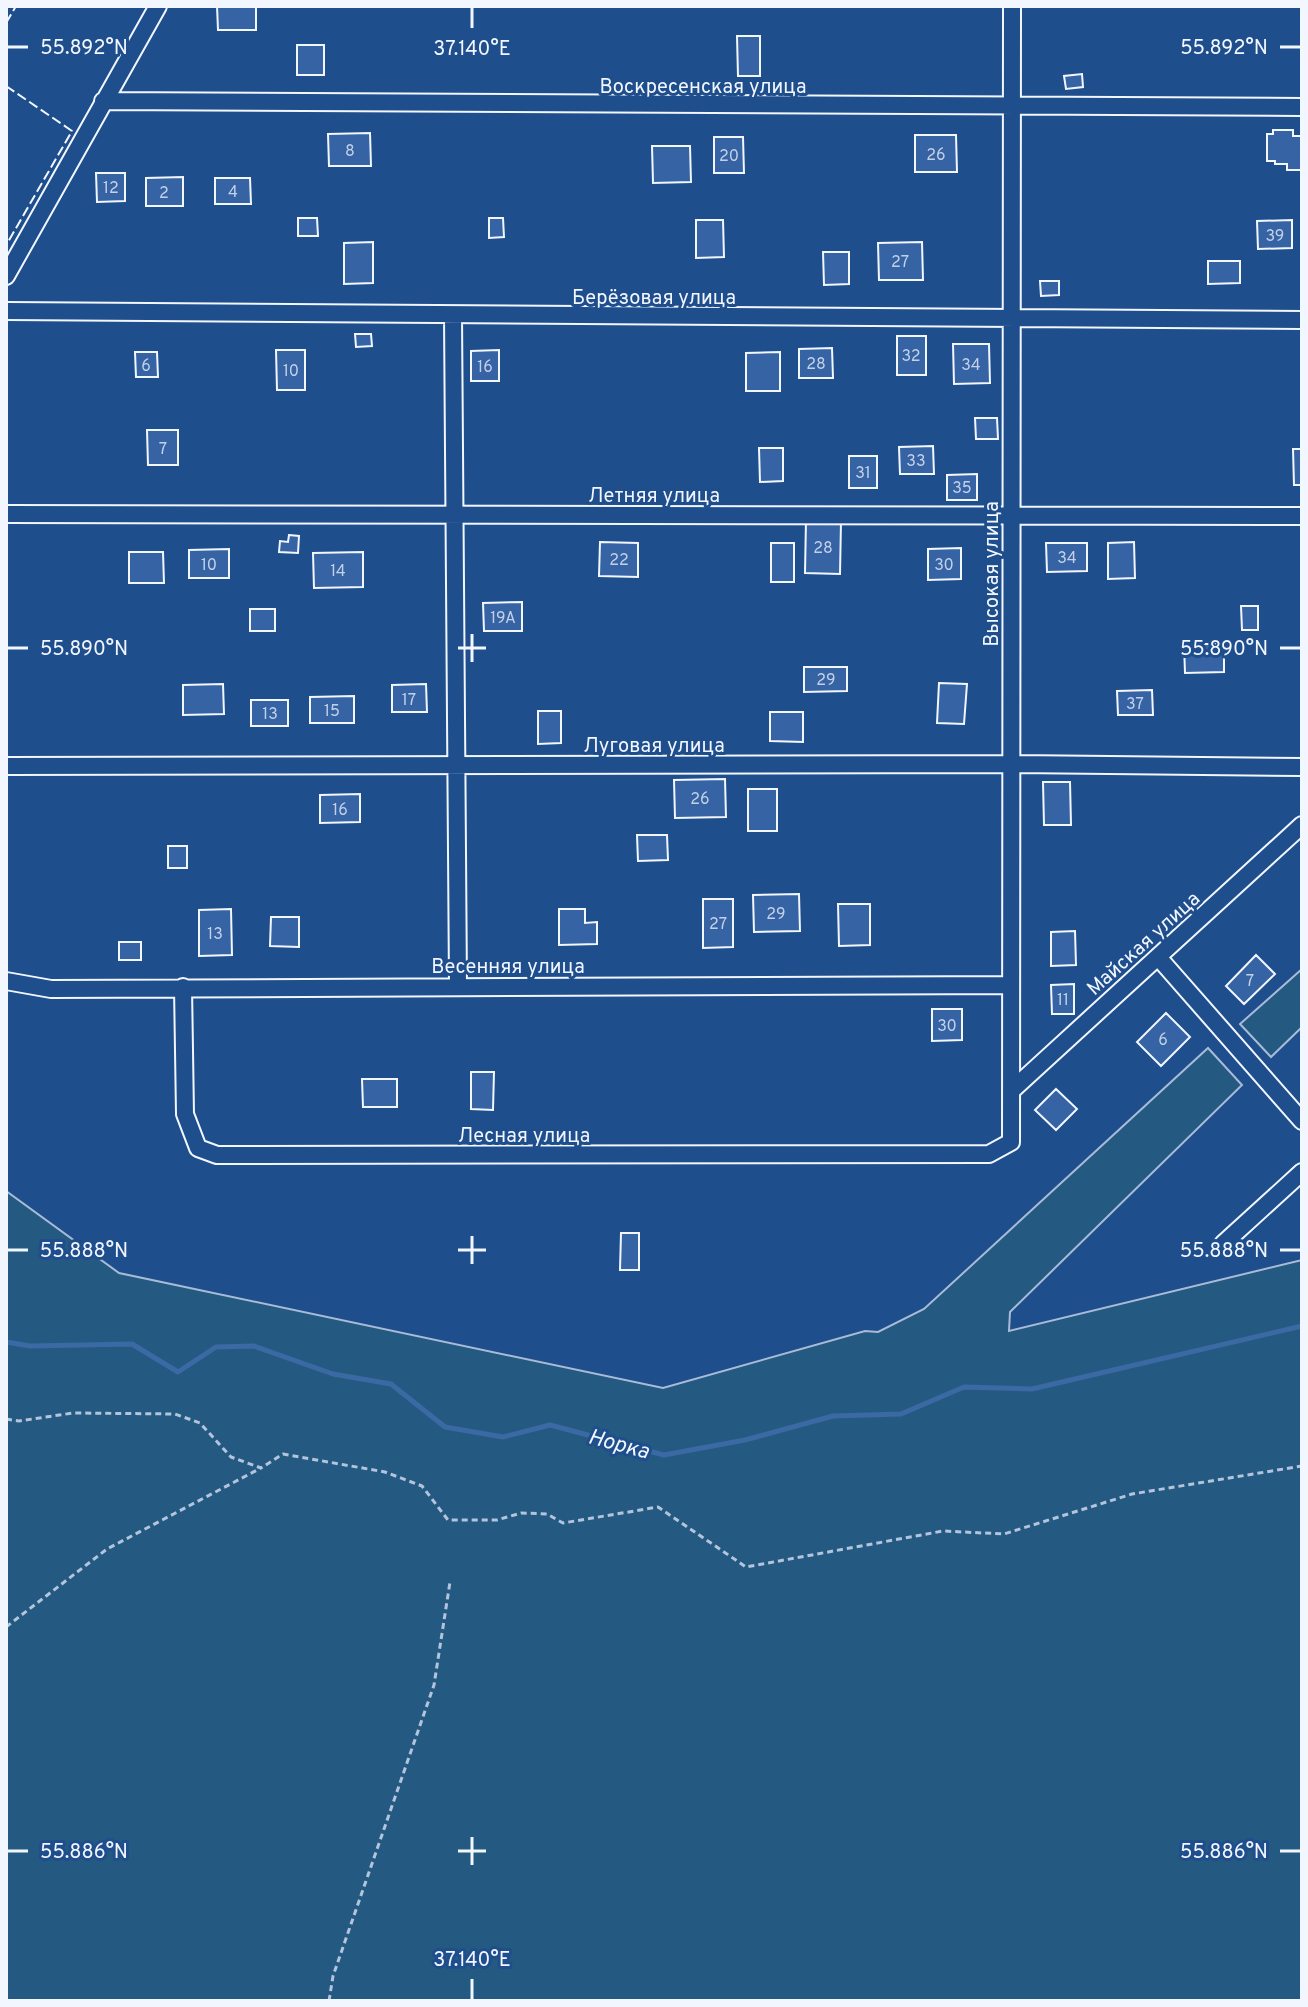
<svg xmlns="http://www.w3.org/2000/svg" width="1308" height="2007" viewBox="0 0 1308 2007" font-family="Overpass,sans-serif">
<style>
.green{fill:#245a82;stroke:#a8bbd7;stroke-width:2}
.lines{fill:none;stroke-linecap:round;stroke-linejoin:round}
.stream{stroke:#3b69a3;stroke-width:5}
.building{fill:#3563a3;stroke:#f2f6ff;stroke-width:2}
.street-casing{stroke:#f2f6ff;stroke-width:20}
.path{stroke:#b3c4dc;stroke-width:3;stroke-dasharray:6 4;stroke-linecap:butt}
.street{stroke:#1f4e8c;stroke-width:16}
.fence{stroke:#f2f6ff;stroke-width:2;stroke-dasharray:10 4;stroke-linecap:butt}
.ticks{fill:none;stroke:#f2f6ff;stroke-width:3}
.labels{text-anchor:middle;stroke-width:6;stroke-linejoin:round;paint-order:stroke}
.number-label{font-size:16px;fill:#c3d1e8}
.street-label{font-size:20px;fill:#f2f6ff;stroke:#1f4e8c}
.water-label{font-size:22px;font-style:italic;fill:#f2f6ff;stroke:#1f4e8c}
.ticks-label{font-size:20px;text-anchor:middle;fill:#f2f6ff;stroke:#1f4e8c;stroke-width:6;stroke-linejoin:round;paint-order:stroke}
</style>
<rect width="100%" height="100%" fill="#1f4e8c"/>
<path class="green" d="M 1302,969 L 1302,1027 L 1271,1057 L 1240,1024 Z
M 1208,1048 L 1242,1085 L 1010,1312 L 1009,1331 L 1302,1260 L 1302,2001 L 6,2001 L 6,1191 L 119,1273 L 663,1388 L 865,1331 L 878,1332 L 924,1309 Z"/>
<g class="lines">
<path class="stream" d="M 6,1342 L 30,1346 L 132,1344 L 178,1372 L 216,1347 L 254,1346 L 333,1374 L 391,1384 L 445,1427 L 503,1437 L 550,1425 L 664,1455 L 745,1440 L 833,1416 L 901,1414 L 964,1387 L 1032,1389 L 1302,1326"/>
</g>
<path class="building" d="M 217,6 L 256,6 L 256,30 L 218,30 Z
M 737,36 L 760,36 L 760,76 L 738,76 Z
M 297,45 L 324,45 L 324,75 L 297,75 Z
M 1082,74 L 1083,87 L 1066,89 L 1064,76 Z
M 1273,130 L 1293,130 L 1293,136 L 1302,136 L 1302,170 L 1287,170 L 1287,164 L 1275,164 L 1275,161 L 1267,161 L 1267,134 L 1273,134 Z
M 370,133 L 371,166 L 329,166 L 328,134 Z
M 915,135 L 956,135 L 957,172 L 915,172 Z
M 714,137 L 743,137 L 744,173 L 714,173 Z
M 652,146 L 690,146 L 691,182 L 653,183 Z
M 96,173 L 125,173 L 125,201 L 97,202 Z
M 183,177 L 183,206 L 146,206 L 146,178 Z
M 215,178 L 250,178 L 251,204 L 215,204 Z
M 298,218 L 317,218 L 318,236 L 298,236 Z
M 489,218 L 503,218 L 504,237 L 489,238 Z
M 696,220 L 723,220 L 724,257 L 696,258 Z
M 1292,220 L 1292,248 L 1258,249 L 1257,221 Z
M 373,242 L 373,283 L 344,284 L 344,243 Z
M 922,242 L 923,280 L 879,280 L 878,243 Z
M 823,252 L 849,252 L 849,284 L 824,285 Z
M 1208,261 L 1240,261 L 1240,283 L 1208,284 Z
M 1040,281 L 1059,281 L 1059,295 L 1041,296 Z
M 355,334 L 371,334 L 372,346 L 356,347 Z
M 897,336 L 926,336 L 926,375 L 897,375 Z
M 953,344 L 989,344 L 990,383 L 954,384 Z
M 832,348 L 833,378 L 799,378 L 799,349 Z
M 276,350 L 305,350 L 305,390 L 277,390 Z
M 499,350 L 499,381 L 471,381 L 471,351 Z
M 135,352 L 157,352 L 158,377 L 136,377 Z
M 780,352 L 780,391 L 746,391 L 746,353 Z
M 975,418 L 997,418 L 998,439 L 976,439 Z
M 147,430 L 178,430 L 178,465 L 148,465 Z
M 933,446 L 934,474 L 900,474 L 899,447 Z
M 759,448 L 783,448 L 783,481 L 760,482 Z
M 1293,449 L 1302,449 L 1302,485 L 1294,485 Z
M 849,456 L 877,456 L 877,488 L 849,488 Z
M 977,474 L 977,500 L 947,500 L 947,475 Z
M 806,520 L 841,521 L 840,574 L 805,573 Z
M 289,535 L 299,536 L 298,553 L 279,552 L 280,541 L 288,542 Z
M 600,542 L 638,543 L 638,577 L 599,576 Z
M 1134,542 L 1135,578 L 1108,579 L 1108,543 Z
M 771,543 L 794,543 L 794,582 L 771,582 Z
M 1046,543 L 1087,543 L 1087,571 L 1047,572 Z
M 961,548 L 961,579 L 928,580 L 928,549 Z
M 229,549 L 229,578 L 189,578 L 189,550 Z
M 129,552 L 163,552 L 164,583 L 129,583 Z
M 363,552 L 363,587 L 314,588 L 313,553 Z
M 522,602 L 522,631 L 484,631 L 483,603 Z
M 1241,606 L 1258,606 L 1258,630 L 1242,630 Z
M 250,609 L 275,609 L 275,631 L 250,631 Z
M 1184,644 L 1224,644 L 1224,672 L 1185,673 Z
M 804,667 L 847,667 L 847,691 L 804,692 Z
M 939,683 L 967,684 L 964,724 L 937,723 Z
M 223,684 L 224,714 L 183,715 L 183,685 Z
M 426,684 L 427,712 L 392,712 L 392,685 Z
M 1152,690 L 1153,715 L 1118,715 L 1117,691 Z
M 354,696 L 354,723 L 310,723 L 310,697 Z
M 251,700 L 288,700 L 288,726 L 251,726 Z
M 538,711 L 561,711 L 561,743 L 538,744 Z
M 770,712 L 803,712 L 803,742 L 770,741 Z
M 725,779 L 726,817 L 675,818 L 674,780 Z
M 1043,782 L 1070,782 L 1071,825 L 1044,825 Z
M 748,789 L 777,789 L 777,831 L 748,831 Z
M 360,794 L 360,822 L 320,823 L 320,795 Z
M 637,835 L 667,835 L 668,860 L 638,861 Z
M 168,846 L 187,846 L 187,868 L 168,868 Z
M 799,894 L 800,931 L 754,932 L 753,895 Z
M 703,899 L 733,899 L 733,947 L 703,948 Z
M 838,904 L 870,904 L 870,945 L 839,946 Z
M 231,909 L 232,955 L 199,956 L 199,910 Z
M 559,909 L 585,909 L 585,923 L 597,922 L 597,944 L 559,945 Z
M 271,917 L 299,917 L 299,947 L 270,946 Z
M 1075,931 L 1076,965 L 1051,966 L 1051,932 Z
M 119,942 L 141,942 L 141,960 L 119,960 Z
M 1256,955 L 1275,974 L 1244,1004 L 1226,986 Z
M 1074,984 L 1074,1014 L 1052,1014 L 1051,985 Z
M 932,1009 L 962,1009 L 962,1040 L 932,1041 Z
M 1166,1013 L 1190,1037 L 1161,1066 L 1137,1042 Z
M 471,1072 L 494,1072 L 493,1110 L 471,1109 Z
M 362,1079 L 397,1079 L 397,1107 L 363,1107 Z
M 1056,1089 L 1077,1109 L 1056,1130 L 1035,1110 Z
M 621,1233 L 639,1233 L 639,1270 L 620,1270 Z"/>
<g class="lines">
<defs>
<path id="street" d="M 103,101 L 1302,107
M 6,276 L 158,6
M 6,311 L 1302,320
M 453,315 L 458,986
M 6,514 L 1302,516
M 6,766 L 1012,764 L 1302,767
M 1158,957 L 1302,1121
M 6,981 L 51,989 L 1010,985
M 183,987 L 185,1114 L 198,1148 L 217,1155 L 989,1154 L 1011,1142 L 1012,6
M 1011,1091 L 1302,825
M 1223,1244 L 1302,1172"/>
</defs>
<use href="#street" class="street-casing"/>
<path class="path" d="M 6,1419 L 19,1421 L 73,1413 L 175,1414 L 200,1423 L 231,1457 L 261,1468 L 283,1454 L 385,1472 L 422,1486 L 448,1520 L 497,1520 L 521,1513 L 547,1514 L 563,1523 L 658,1507 L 746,1567 L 943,1531 L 1004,1534 L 1132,1494 L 1302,1466
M 6,1627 L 107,1549 L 261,1468
M 329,2001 L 333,1976 L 434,1685 L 450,1582"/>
<use href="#street" class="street"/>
<path class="fence" d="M 6,23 L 16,6
M 6,86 L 72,131 L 8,242 L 6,241"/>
</g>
<path class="ticks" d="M 472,8 L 472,28M 8,47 L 28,47M 1280,47 L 1300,47M 472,634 L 472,662M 8,648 L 28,648M 458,648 L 486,648M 1280,648 L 1300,648M 472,1236 L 472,1264M 8,1250 L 28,1250M 458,1250 L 486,1250M 1280,1250 L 1300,1250M 472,1837 L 472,1865M 8,1851 L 28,1851M 458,1851 L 486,1851M 1280,1851 L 1300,1851M 472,1979 L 472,1999"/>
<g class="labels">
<g class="number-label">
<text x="350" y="156">8</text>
<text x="936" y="160">26</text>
<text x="729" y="161">20</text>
<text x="111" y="193">12</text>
<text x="233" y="197">4</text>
<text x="164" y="198">2</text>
<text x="1275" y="241">39</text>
<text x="900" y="267">27</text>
<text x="911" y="361">32</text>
<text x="816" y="369">28</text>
<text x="971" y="370">34</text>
<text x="146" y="371">6</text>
<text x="485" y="372">16</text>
<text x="291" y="376">10</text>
<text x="163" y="454">7</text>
<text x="916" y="466">33</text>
<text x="863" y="478">31</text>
<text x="962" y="493">35</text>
<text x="823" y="553">28</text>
<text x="1067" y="563">34</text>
<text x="619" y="565">22</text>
<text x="209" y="570">10</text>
<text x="944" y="570">30</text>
<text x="338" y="576">14</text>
<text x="503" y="623">19А</text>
<text x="826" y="685">29</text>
<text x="409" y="705">17</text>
<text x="1135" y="709">37</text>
<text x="332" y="716">15</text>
<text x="270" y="719">13</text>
<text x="700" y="804">26</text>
<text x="340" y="815">16</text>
<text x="776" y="919">29</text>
<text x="718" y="929">27</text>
<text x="215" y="939">13</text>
<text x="1250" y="986">7</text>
<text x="1063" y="1005">11</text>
<text x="947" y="1031">30</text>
<text x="1163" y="1045">6</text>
</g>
<g class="street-label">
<text x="703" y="93">Воскресенская улица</text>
<text x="654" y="304">Берёзовая улица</text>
<text x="654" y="502">Летняя улица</text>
<text transform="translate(991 574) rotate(-90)" y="7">Высокая улица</text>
<text x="654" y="752">Луговая улица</text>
<text transform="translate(1143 943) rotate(-42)" y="7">Майская улица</text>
<text x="508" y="973">Весенняя улица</text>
<text x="524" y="1142">Лесная улица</text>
</g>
<g class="water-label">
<text transform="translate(619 1443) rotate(15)" y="8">Норка</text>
</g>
</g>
<g class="ticks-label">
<text x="84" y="54">55.892°N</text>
<text x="1224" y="54">55.892°N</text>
<text x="472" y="55">37.140°E</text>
<text x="84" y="655">55.890°N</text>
<text x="1224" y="655">55.890°N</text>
<text x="84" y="1257">55.888°N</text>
<text x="1224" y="1257">55.888°N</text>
<text x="84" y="1858">55.886°N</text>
<text x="1224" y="1858">55.886°N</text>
<text x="472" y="1966">37.140°E</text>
</g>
<rect width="1308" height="2007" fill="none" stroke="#f2f6ff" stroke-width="16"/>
</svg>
